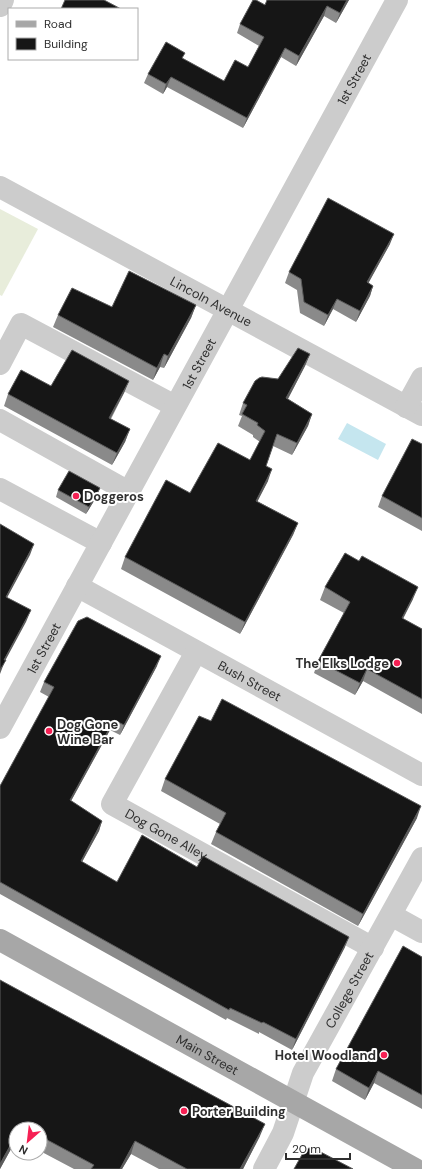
<svg xmlns="http://www.w3.org/2000/svg" width="422" height="1169" viewBox="0 0 422 1169" font-family="'DM Sans',sans-serif">
<style>
.green{fill:#e8eddb}
.water{fill:#c5e6ef}
.lines{fill:none;stroke-linecap:round;stroke-linejoin:round}
.minor{stroke:#ccc;stroke-width:22}
.major{stroke:#a7a7a7;stroke-width:22}
.wall{fill:#8a8a8a}
.shaded-wall{fill:#5c5c5c}
.building{fill:#161616;stroke:#5c5c5c}
.poi-dot{fill:#f62054;stroke:#fff;stroke-width:1.5}
.labels{text-anchor:middle;stroke-width:4;stroke-linejoin:round;paint-order:stroke}
.street-label{font-size:13px;fill:#2f2f2f;stroke:#fff}
.poi-label{font-size:13px;font-weight:bold;fill:#2f2f2f;stroke:#fff;text-anchor:start}
</style>
<rect width="100%" height="100%" fill="#fff"/>
<path class="green" d="M 0,209 L 38,229 L 2,296 L 0,295 Z"/>
<path class="water" d="M 347,423 L 386,444 L 378,460 L 338,439 Z"/>
<g class="lines">
<g class="minor">
<path d="M 0,6 L 3,0"/>
<path id="s1" d="M 0,187 L 422,415"/>
<path d="M 0,364 L 21,324 L 175,406"/>
<path d="M 406,407 L 422,378"/>
<path d="M 0,420 L 129,492"/>
<path d="M 0,489 L 101,543"/>
<path id="s2" d="M 77,586 L 422,775"/>
<path id="s3" d="M 196,652 L 112,804 L 373,948"/>
<path id="s4" d="M 0,728 L 397,0"/>
<path d="M 391,915 L 422,932"/>
<path id="s5" d="M 264,1169 L 283,1133 L 303,1073 L 422,858"/>
</g>
<path class="major" id="s6" d="M 0,940 L 415,1169"/>
</g>
<path class="wall" d="M 349,0 L 336,23 L 324,16 L 296,66 L 281,57 L 243,128 L 167,87 L 163,94 L 144,83 L 148,74 L 183,59 L 224,81 L 248,67 L 259,46 L 237,33 L 240,24 L 265,5 Z
M 390,244 L 368,283 L 373,286 L 370,296 L 356,322 L 333,309 L 324,326 L 300,313 L 297,290 L 285,283 L 289,272 Z
M 196,305 L 191,318 L 164,368 L 160,367 L 153,380 L 53,327 L 58,315 L 112,307 Z
M 310,354 L 305,366 L 288,399 L 312,414 L 308,426 L 292,455 L 273,446 L 266,466 L 268,481 L 257,501 L 298,523 L 293,535 L 240,634 L 121,569 L 125,557 L 190,493 L 250,460 L 260,442 L 253,437 L 253,435 L 238,426 L 242,416 L 239,415 L 243,403 L 278,379 Z
M 129,381 L 124,393 L 111,419 L 130,429 L 125,442 L 112,465 L 4,406 L 8,394 L 51,386 Z
M 422,444 L 422,531 L 378,507 L 382,496 Z
M 58,490 L 97,496 L 86,514 L 56,497 Z
M 325,587 L 413,599 L 403,619 L 422,629 L 422,714 L 363,681 L 355,695 L 314,673 L 318,661 L 344,613 L 320,600 Z
M 157,666 L 120,735 L 110,730 L 71,801 L 102,821 L 99,831 L 82,862 L 117,882 L 197,867 L 345,947 L 292,1050 L 259,1032 L 259,1034 L 227,1018 L 226,1020 L 0,894 L 0,786 L 49,697 L 40,692 L 44,682 Z
M 165,779 L 417,818 L 358,926 L 211,844 L 216,832 L 220,824 L 161,791 Z
M 422,957 L 422,1109 L 374,1083 L 365,1100 L 332,1081 L 336,1069 Z
M 0,980 L 260,1136 L 243,1169 L 159,1169 L 131,1154 L 122,1169 L 74,1169 L 40,1151 L 40,1129 L 16,1129 L 16,1140 L 0,1169 Z"/>
<path class="shaded-wall" d="M 347,0 L 349,0 L 336,23 L 340,13 Z
M 327,6 L 324,16 L 296,66 L 299,56 Z
M 285,48 L 281,57 L 243,128 L 247,118 Z
M 171,77 L 167,87 L 163,94 L 166,84 Z
M 394,234 L 390,244 L 363,293 L 367,282 Z
M 373,286 L 370,296 L 356,322 L 360,311 Z
M 337,299 L 333,309 L 324,326 L 328,315 Z
M 196,305 L 191,318 L 164,368 L 168,356 Z
M 164,354 L 160,367 L 153,380 L 157,368 Z
M 310,354 L 305,366 L 282,410 L 286,398 Z
M 129,381 L 124,393 L 104,430 L 109,418 Z
M 312,414 L 308,426 L 292,455 L 297,443 Z
M 130,429 L 125,442 L 112,465 L 117,453 Z
M 272,469 L 268,481 L 252,512 L 256,501 Z
M 100,488 L 97,496 L 86,514 L 89,507 Z
M 298,523 L 293,535 L 240,634 L 245,622 Z
M 34,544 L 30,555 L 1,609 L 6,597 Z
M 418,587 L 413,599 L 397,630 L 402,618 Z
M 31,610 L 26,622 L 5,661 L 0,674 L 0,670 L 4,660 Z
M 161,656 L 157,666 L 120,735 L 124,725 Z
M 367,669 L 363,681 L 355,695 L 360,683 Z
M 114,720 L 110,730 L 66,810 L 70,800 Z
M 421,806 L 417,818 L 358,926 L 363,914 Z
M 102,821 L 99,831 L 77,871 L 81,861 Z
M 349,937 L 345,947 L 292,1050 L 296,1039 Z
M 378,1071 L 374,1083 L 365,1100 L 369,1088 Z
M 265,1124 L 260,1136 L 243,1169 L 240,1169 Z
M 16,1135 L 16,1140 L 0,1169 L 0,1164 Z
M 135,1141 L 131,1154 L 122,1169 L 120,1169 Z"/>
<path class="building" d="M 65,0 L 104,0 L 121,9 L 61,9 Z
M 253,0 L 256,0 L 265,5 L 267,0 L 347,0 L 340,13 L 327,6 L 299,56 L 285,48 L 247,118 L 171,77 L 166,84 L 148,74 L 166,42 L 185,53 L 182,58 L 224,81 L 235,60 L 248,67 L 264,37 L 240,24 Z
M 328,198 L 394,234 L 367,282 L 373,286 L 360,311 L 337,299 L 328,315 L 304,302 L 301,279 L 289,272 Z
M 129,271 L 196,305 L 168,356 L 164,354 L 157,368 L 58,315 L 72,288 L 112,307 Z
M 298,348 L 310,354 L 286,398 L 312,414 L 297,443 L 277,434 L 266,466 L 272,469 L 256,501 L 298,523 L 245,622 L 125,557 L 166,480 L 190,493 L 218,443 L 250,460 L 265,431 L 257,425 L 258,423 L 242,414 L 247,405 L 243,403 L 255,381 L 259,378 L 262,377 L 278,379 Z
M 72,350 L 129,381 L 109,418 L 130,429 L 117,453 L 8,394 L 21,370 L 51,386 Z
M 412,439 L 422,444 L 422,518 L 382,496 Z
M 69,471 L 100,488 L 89,507 L 58,490 Z
M 0,524 L 34,544 L 6,597 L 31,610 L 4,660 L 6,660 L 0,670 Z
M 345,553 L 359,561 L 362,556 L 418,587 L 402,618 L 422,629 L 422,699 L 367,669 L 360,683 L 318,661 L 350,602 L 325,587 Z
M 87,617 L 161,656 L 124,725 L 114,720 L 70,800 L 102,821 L 81,861 L 117,882 L 142,835 L 197,867 L 203,856 L 349,937 L 296,1039 L 263,1022 L 262,1023 L 230,1008 L 229,1010 L 0,882 L 0,786 L 54,687 L 44,682 L 78,621 Z
M 222,699 L 421,806 L 363,914 L 216,832 L 226,813 L 165,779 L 199,716 L 211,721 Z
M 403,946 L 422,957 L 422,1095 L 378,1071 L 369,1088 L 336,1069 Z
M 0,980 L 265,1124 L 240,1169 L 187,1169 L 135,1141 L 120,1169 L 91,1169 L 94,1165 L 40,1136 L 40,1129 L 27,1129 L 21,1126 L 20,1129 L 16,1129 L 16,1135 L 0,1164 Z
M 309,1148 L 315,1149 L 353,1169 L 294,1169 L 304,1151 Z"/>
<g class="poi-dot">
<circle cx="76" cy="496" r="4"/>
<circle cx="397" cy="663" r="4"/>
<circle cx="49" cy="731" r="4"/>
<circle cx="384" cy="1055" r="4"/>
<circle cx="184" cy="1111" r="4"/>
</g>
<g class="labels">
<g class="street-label">
<text dy="5" stroke="none"><textPath href="#s4" startOffset="739">1st Street</textPath></text>
<text dy="5" stroke="none"><textPath href="#s1" startOffset="240">Lincoln Avenue</textPath></text>
<text dy="5" stroke="none"><textPath href="#s4" startOffset="415">1st Street</textPath></text>
<text dy="5" stroke="none"><textPath href="#s4" startOffset="91">1st Street</textPath></text>
<text dy="5" stroke="none"><textPath href="#s2" startOffset="197">Bush Street</textPath></text>
<text dy="5" stroke="none"><textPath href="#s3" startOffset="236">Dog Gone Alley</textPath></text>
<text dy="5" stroke="none"><textPath href="#s5" startOffset="199">College Street</textPath></text>
<text dy="5" stroke="none"><textPath href="#s6" startOffset="237">Main Street</textPath></text>
</g>
<g class="poi-label">
<text x="84" y="501">Doggeros</text>
<text x="389" y="668" text-anchor="end">The Elks Lodge</text>
<text x="57" y="729">Dog Gone<tspan x="57" dy="15">Wine Bar</tspan></text>
<text x="376" y="1060" text-anchor="end">Hotel Woodland</text>
<text x="192" y="1116">Porter Building</text>
</g>
</g>
<rect x="8" y="8" width="130" height="52" fill="#ffffff" stroke="#acacac"/>
<rect x="16" y="21" width="20" height="6" fill="#a7a7a7" stroke="#acacac"/>
<text x="44" y="28" font-size="12" fill="#2f2f2f">Road</text>
<rect x="16" y="38" width="20" height="12" fill="#161616" stroke="#acacac"/>
<text x="44" y="48" font-size="12" fill="#2f2f2f">Building</text>
<g transform="translate(28 1141) rotate(208)"><circle r="19" fill="#ffffff" stroke="#acacac"/>
<path d="M0-3L7 15L0 10L-7 15Z" fill="#f62054"/>
<text y="-6" font-size="11" font-weight="bold" text-anchor="middle" fill="#2f2f2f">N</text>
</g>
<path d="M286 1153v6h64v-6" fill="none" stroke="#2f2f2f" stroke-width="2"/>
<text x="292" y="1153" font-size="12" fill="#2f2f2f" stroke="#ffffff" stroke-width="3" paint-order="stroke">20 m</text>
</svg>
